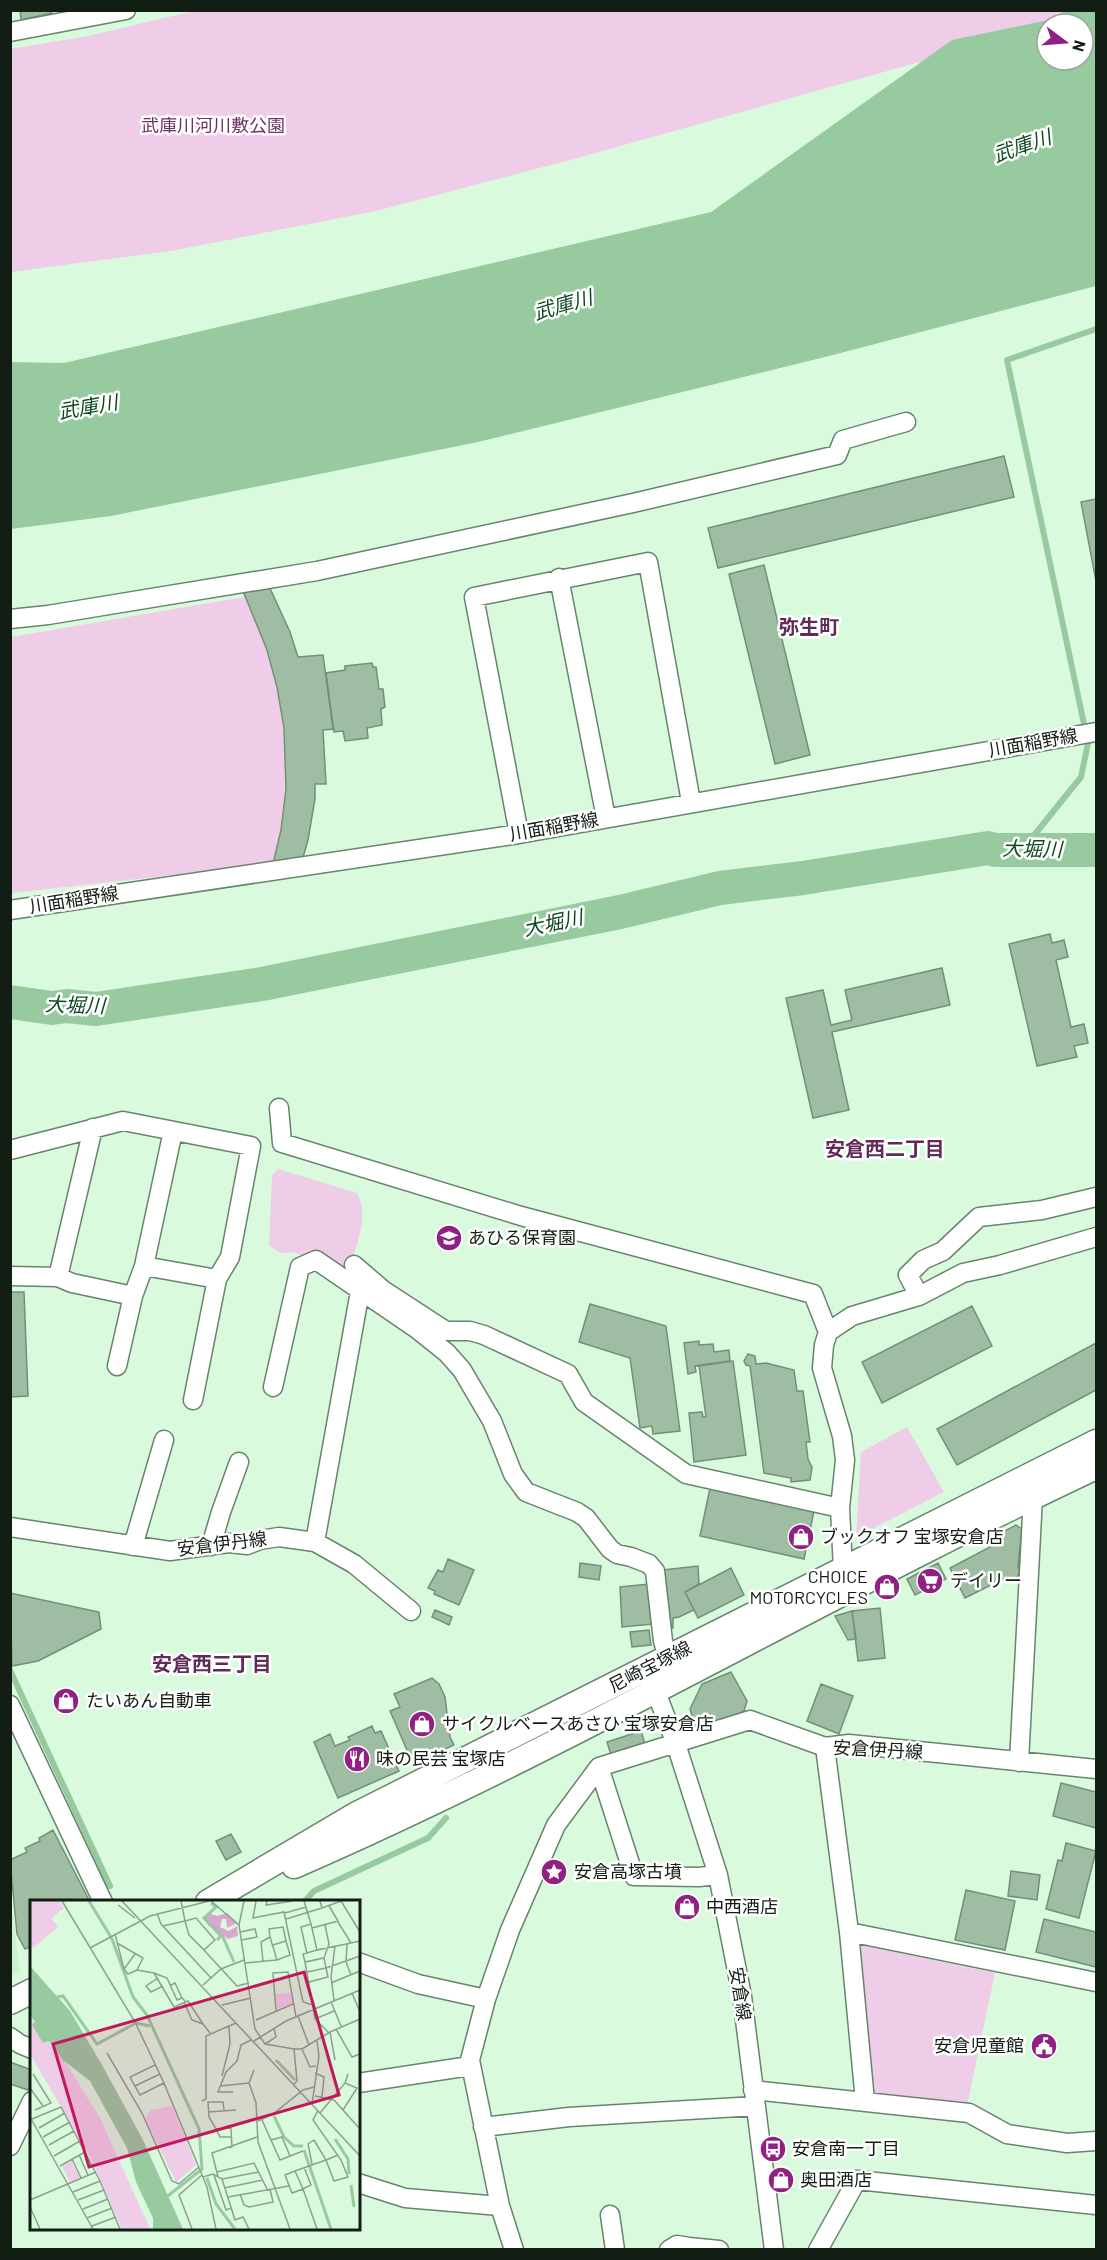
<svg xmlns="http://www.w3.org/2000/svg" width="1107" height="2260" viewBox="0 0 1107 2260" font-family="Barlow,'Noto Sans JP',sans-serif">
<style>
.built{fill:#cbf2d1}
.green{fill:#efcde8}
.water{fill:#97cb9f;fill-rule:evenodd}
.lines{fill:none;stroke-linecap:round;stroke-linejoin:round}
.stream{stroke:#97cb9f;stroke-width:6}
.river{stroke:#97cb9f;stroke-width:34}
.building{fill:#9ebda3;stroke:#739077;stroke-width:1.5}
.minor-casing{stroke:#67846c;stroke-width:21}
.major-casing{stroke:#67846c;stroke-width:27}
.minor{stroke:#fff;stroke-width:18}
.major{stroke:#fff;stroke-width:24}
.labels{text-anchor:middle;stroke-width:5;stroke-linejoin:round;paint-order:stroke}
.park-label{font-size:18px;fill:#6e3065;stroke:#fff}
.street-label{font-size:18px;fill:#121d13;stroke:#fff}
.poi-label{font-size:18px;fill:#121d13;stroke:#fff;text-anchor:start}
.water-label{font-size:20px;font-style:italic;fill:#0e4920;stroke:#fff}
.neighbourhood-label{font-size:20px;font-weight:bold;fill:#612b59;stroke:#fff}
.inset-river{fill:none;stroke:#97cb9f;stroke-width:3}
.inset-road{fill:none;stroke:#8aa28d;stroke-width:1.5}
.view{fill:#c2185b;fill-opacity:0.15;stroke:#c2185b;stroke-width:3}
.inset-edge{fill:none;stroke:#121d13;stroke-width:3}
</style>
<rect width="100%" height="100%" fill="#dafade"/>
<path class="built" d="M 11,1896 L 20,1972 L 11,1976 L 10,1976 Z"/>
<path class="green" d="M 198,10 L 1073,11 L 1044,27 L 574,159 L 376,211 L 171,251 L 11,272 L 10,49 L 88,36 Z
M 269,586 L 290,632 L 298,657 L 323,655 L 333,729 L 323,730 L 326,784 L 315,784 C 315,810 310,836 302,861 L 11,893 L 11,637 L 244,597 L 243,591 Z
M 278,1169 L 357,1193 C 370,1216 356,1244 350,1268 L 345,1271 L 293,1252 C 282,1255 276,1252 269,1244 L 272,1175 Z
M 907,1427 L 944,1492 L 856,1537 L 861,1452 Z
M 862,1945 L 995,1973 L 967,2106 L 879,2096 L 874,2091 L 856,1951 Z"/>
<path class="water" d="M 1066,10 L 1096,11 L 1096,286 L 833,355 L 478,442 L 111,516 L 11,529 L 11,362 L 64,363 L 711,212 L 952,40 L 1048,20 ZM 1047,24 L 1083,24 L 1083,60 L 1047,60 Z"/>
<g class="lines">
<path class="stream" d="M 1023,849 L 1081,777 L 1088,743 L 1007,360 L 1096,329
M 10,1670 L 110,1886
M 304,1902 L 314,1891 L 428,1838 L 446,1818"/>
<path class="river" d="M 10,1002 L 52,1008 L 67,1006 L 96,1009 L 262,984 L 620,912 L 720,888 L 803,878 L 988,848 L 995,850 L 1096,850"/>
</g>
<path class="building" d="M 20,10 L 51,10 L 52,13 L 21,20 Z
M 1004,456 L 1014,497 L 718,568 L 708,528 Z
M 1096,499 L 1096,581 L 1081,502 Z
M 764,565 L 810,755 L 775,764 L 729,574 Z
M 269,586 L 290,632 L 298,657 L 323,655 L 333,729 L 323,730 L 326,784 L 315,784 L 315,799 L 308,840 L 302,861 L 273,864 L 281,830 L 286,789 L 284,728 L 277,687 L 267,650 L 243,591 Z
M 372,663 L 373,667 L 376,667 L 379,689 L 383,689 L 385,707 L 381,709 L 382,725 L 367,728 L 368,738 L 345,741 L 343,731 L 334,732 L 326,673 L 345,670 L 345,666 Z
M 1050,934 L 1052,943 L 1064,940 L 1068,957 L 1056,960 L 1071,1027 L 1084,1024 L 1088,1043 L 1074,1046 L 1077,1057 L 1037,1066 L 1009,944 Z
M 942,968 L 950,1005 L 832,1032 L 849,1110 L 813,1118 L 786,998 L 823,990 L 831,1025 L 852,1020 L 845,990 Z
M 10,1292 L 24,1292 L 28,1396 L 10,1397 Z
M 590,1304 L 666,1326 L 680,1431 L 653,1434 L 652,1426 L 640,1428 L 630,1358 L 579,1342 Z
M 972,1306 L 992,1346 L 882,1403 L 862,1362 Z
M 699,1341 L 699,1345 L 713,1344 L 714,1352 L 729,1350 L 730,1361 L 695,1366 L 696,1372 L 688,1374 L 684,1343 Z
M 1096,1343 L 1096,1390 L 957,1465 L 937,1429 Z
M 748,1354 L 755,1356 L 756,1364 L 766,1363 L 794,1370 L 797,1391 L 803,1391 L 810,1442 L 806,1442 L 808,1459 L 812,1467 L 810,1480 L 791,1482 L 791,1478 L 764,1473 L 750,1366 L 746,1365 L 744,1361 Z
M 733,1361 L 746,1455 L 694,1462 L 689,1413 L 702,1412 L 703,1417 L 706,1417 L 699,1366 Z
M 710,1488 L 814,1511 L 804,1559 L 700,1536 Z
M 1016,1525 L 1022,1529 L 1018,1567 L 1020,1570 L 1018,1576 L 1007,1581 L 1003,1579 L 965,1598 L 950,1568 L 990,1547 L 987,1540 Z
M 448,1559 L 474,1570 L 459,1605 L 434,1594 L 435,1591 L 428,1588 L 438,1570 L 443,1572 Z
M 580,1563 L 601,1566 L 599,1580 L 579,1577 Z
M 938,1563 L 946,1579 L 915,1595 L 907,1579 Z
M 698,1566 L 699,1584 L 685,1592 L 694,1610 L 679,1617 L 673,1618 L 673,1628 L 669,1628 L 663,1570 Z
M 731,1568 L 744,1595 L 698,1618 L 685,1592 Z
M 649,1584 L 653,1624 L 622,1627 L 620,1587 Z
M 10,1593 L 99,1612 L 101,1629 L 38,1661 L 12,1666 Z
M 880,1608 L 885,1658 L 858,1661 L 852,1611 Z
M 435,1610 L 452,1617 L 449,1625 L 432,1617 Z
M 852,1611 L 856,1639 L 848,1640 L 835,1616 Z
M 649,1630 L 651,1645 L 632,1647 L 630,1632 Z
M 731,1672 L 747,1701 L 744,1711 L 736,1716 L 696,1728 L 690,1709 L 702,1684 Z
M 432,1678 L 439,1684 L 445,1697 L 450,1737 L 454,1745 L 413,1764 L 390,1711 L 400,1707 L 394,1694 Z
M 821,1684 L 853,1696 L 839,1734 L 807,1721 Z
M 372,1726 L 375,1733 L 381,1731 L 399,1771 L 338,1798 L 314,1742 L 330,1734 L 335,1746 L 350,1740 L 348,1737 Z
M 641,1731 L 645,1744 L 611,1755 L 607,1742 Z
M 1061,1783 L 1096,1792 L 1096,1828 L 1053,1816 Z
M 53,1830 L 90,1902 L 32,1902 L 32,1946 L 25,1949 L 17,1934 L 10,1860 L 27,1852 L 25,1848 L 40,1841 L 39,1838 Z
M 231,1834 L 241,1852 L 226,1860 L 216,1841 Z
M 1066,1843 L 1096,1851 L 1079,1918 L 1046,1909 L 1058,1860 L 1062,1861 Z
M 1011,1871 L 1040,1875 L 1037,1900 L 1008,1896 Z
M 966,1890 L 1015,1901 L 1005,1950 L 955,1940 Z
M 1044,1919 L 1096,1932 L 1096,1967 L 1036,1952 Z
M 10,2062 L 32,2070 L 32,2080 L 28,2090 L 10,2084 Z"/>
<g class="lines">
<defs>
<path id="minor" d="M 10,32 L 126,10
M 559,578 L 606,818
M 10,619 L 48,615 L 317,571 L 633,503 L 837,455 L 843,440 L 906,422
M 519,834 L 474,597 L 648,562 L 691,802
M 10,910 L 519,834 L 1096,732
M 279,1108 L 282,1143 L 521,1216 L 813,1294 L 828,1332 L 824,1345 L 822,1368 L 842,1436 L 845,1460 L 840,1508 L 843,1570 L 848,1578
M 10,1150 L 123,1121 L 251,1146 L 230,1257 L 217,1279 L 144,1266
M 354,1265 L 383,1290 L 446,1331 L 470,1331 L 484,1335 L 568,1374 L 584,1402 L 686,1474 L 840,1508
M 10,1276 L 58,1277 L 72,1283 L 133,1296
M 58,1277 L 93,1128
M 919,1296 L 963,1273 L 1000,1265 L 1096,1237
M 828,1332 L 852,1316 L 919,1296 L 908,1275 L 923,1260 L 943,1251 L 979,1217 L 1042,1210 L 1096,1197
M 117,1366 L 133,1296 L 144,1266 L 173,1131
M 273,1387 L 300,1267 L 316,1260 L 417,1329 L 447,1353 L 462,1370 L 492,1421 L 513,1474 L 526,1492 L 577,1512 L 586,1518 L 610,1549 L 617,1554 L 631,1557 L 649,1564 L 655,1571 L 663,1641 L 668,1658
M 193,1400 L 217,1279
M 10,1527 L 170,1551 L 229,1543 L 247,1545 L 260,1540 L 279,1537 L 315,1542 L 354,1564 L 411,1611
M 315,1542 L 360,1291
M 133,1546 L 164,1440
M 211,1546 L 221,1512 L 239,1462
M 651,1679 L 676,1744 L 718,1875 L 742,1996 L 774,2250
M 10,1705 L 103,1902
M 825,1747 L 849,1932 L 865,2101
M 1019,1762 L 1033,1497
M 599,1767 L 634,1876 L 699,1877 L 718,1875
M 849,1932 L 1096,1982
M 358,1962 L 418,1984 L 486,1999
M 10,2037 L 20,2044 L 32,2049
M 358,2083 L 470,2066
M 753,2090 L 969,2113 L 1007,2134 L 1067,2143 L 1096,2141
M 483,2127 L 569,2117 L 756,2106
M 10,2146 L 32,2101
M 358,2183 L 405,2198 L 500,2206
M 610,2215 L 615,2250
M 514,2250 L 500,2206 L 470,2060 L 486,1999 L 510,1930 L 556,1825 L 599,1767 L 750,1720 L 825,1747 L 849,1744 L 1096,1769
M 669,2250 L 677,2245 L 689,2247
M 690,2250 L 689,2247 L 719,2250
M 818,2250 L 857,2180 L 1096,2205"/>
<path id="major" d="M 294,1866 C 568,1747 826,1594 1096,1467
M 208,1902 L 355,1815 L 1096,1442
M 10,2002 L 32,1991"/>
</defs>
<use href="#minor" class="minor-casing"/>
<use href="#major" class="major-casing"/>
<use href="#minor" class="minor"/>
<use href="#major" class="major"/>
</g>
<defs>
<symbol id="school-disc" viewBox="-11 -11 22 22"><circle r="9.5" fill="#902183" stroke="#fff"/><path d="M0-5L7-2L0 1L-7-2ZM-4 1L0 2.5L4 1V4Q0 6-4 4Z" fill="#fff"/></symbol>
<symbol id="shop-disc" viewBox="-11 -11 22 22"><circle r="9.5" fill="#902183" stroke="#fff"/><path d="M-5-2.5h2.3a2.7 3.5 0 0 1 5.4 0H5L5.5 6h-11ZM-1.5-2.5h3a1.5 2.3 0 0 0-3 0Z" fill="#fff"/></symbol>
<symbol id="supermarket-disc" viewBox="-11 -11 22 22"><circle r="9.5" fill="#902183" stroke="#fff"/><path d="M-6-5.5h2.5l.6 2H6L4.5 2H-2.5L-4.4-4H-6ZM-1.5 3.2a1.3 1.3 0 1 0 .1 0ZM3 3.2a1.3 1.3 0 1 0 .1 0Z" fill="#fff"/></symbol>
<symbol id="restaurant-disc" viewBox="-11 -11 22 22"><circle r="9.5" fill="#902183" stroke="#fff"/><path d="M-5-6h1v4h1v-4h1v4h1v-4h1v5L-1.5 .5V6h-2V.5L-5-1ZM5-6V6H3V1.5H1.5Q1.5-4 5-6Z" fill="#fff"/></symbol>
<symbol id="sight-disc" viewBox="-11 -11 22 22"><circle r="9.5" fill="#902183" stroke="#fff"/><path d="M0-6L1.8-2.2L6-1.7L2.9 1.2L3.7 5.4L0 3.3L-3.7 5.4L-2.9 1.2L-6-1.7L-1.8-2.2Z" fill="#fff"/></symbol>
<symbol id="civic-disc" viewBox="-11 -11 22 22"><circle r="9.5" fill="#902183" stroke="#fff"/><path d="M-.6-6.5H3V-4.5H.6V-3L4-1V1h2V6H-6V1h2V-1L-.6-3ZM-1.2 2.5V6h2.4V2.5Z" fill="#fff"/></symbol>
<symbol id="bus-disc" viewBox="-11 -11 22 22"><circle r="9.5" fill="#902183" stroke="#fff"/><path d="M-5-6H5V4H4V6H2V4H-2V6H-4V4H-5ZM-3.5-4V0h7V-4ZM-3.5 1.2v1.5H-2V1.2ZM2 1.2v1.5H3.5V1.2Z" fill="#fff"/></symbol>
</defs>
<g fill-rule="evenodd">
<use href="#school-disc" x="434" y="1223" width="30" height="30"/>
<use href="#shop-disc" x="786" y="1522" width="30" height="30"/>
<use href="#supermarket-disc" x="915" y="1566" width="30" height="30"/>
<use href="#shop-disc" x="872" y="1572" width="30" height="30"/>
<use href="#shop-disc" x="51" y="1686" width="30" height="30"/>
<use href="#shop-disc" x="407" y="1709" width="30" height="30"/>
<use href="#restaurant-disc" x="342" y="1744" width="30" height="30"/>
<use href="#sight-disc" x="539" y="1857" width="30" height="30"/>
<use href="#shop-disc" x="672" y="1892" width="30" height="30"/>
<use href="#civic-disc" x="1029" y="2031" width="30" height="30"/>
<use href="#bus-disc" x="758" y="2134" width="30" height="30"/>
<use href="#shop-disc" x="766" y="2165" width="30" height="30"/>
</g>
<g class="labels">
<g class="park-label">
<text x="213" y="132">武庫川河川敷公園</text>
</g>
<g class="street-label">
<text transform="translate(1033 743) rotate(-10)" y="6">川面稲野線</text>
<text transform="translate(554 827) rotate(-10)" y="6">川面稲野線</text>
<text transform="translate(74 900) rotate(-9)" y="6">川面稲野線</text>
<text transform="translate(222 1544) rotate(-7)" y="6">安倉伊丹線</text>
<text transform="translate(650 1667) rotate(-27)" y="6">尼崎宝塚線</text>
<text transform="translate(878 1750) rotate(3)" y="6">安倉伊丹線</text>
<text transform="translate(740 1994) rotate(81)" y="6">安倉線</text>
</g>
<g class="poi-label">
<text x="468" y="1244">あひる保育園</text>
<text x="820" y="1543">ブックオフ 宝塚安倉店</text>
<text x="868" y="1583" text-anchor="end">CHOICE<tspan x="868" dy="21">MOTORCYCLES</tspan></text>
<text x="950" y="1587">デイリー</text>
<text x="86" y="1707">たいあん自動車</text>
<text x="442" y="1730">サイクルベースあさひ 宝塚安倉店</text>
<text x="376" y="1765">味の民芸 宝塚店</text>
<text x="574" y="1878">安倉高塚古墳</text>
<text x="706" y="1913">中西酒店</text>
<text x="1024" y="2052" text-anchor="end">安倉児童館</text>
<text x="792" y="2155">安倉南一丁目</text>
<text x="800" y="2186">奥田酒店</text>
</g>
<g class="water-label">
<text transform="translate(1022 146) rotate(-19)" y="7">武庫川</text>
<text transform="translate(563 305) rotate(-16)" y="7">武庫川</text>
<text transform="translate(88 407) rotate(-10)" y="7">武庫川</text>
<text transform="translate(1032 849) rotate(1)" y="7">大堀川</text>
<text transform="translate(553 923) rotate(-12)" y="7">大堀川</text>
<text transform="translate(75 1005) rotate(2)" y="7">大堀川</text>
</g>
<g class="neighbourhood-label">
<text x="809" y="634">弥生町</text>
<text x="885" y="1156">安倉西二丁目</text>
<text x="212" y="1671">安倉西三丁目</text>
</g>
</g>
<g transform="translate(30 1900)">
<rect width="330" height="330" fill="#dafade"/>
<path d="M 0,1 L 29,1 L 34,8 L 21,18 L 28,27 L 3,48 L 0,43 ZM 261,93 L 263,103 L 247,109 L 245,94 ZM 0,115 L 13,143 L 19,141 L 28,150 L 70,218 L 120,329 L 92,329 L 60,256 L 0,154 ZM 142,206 L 166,265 L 146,282 L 115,218 L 121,210 ZM 41,261 L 50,278 L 40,282 L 32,266 Z" fill="#efcde8"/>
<path d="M 179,13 L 187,16 L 197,13 L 207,23 L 197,28 L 196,19 L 192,19 L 190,27 L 199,31 L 207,26 L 208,36 L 198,39 L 178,25 L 174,17 Z" fill="#dba7d1"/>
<path d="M 0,66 L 40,111 L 71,163 L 112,238 L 153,329 L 123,329 L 123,318 L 106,282 L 97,248 L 60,181 L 33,160 L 19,141 L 13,143 L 2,125 L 5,122 L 0,115 Z" fill="#97cb9f"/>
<path class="inset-river" d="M 59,1 L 82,39 L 103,97 L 117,115 L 169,229 L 172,269 L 134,299M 181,3 L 186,7 L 174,18 L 191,36 L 187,40M 192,35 L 204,62M 27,97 L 33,96 L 67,144 L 106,123 L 120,126M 246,160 L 265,180M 244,216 L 254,237 L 264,246 L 273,246M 305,239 L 318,259 L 319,274M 274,250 L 301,329M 177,278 L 186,304 L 205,329M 321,285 L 324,307"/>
<path class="inset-road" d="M 32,1 L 105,122 L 134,183 L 177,287 L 186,329M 92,1 L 330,256M 181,1 L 209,25M 214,1 L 209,25 L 225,129 L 235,144 L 264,149 L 272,149 L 300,132 L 305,160M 226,1 L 223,18 L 254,12 L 273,102 L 283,105M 237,1 L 236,5 L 262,1M 274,1 L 281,24M 290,1 L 292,8 L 311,1 L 330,32M 88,5 L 105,18M 127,13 L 131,24 L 181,78M 255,13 L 276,7M 256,19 L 292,8M 308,22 L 321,43 L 330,41M 133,26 L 155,21 L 151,1M 282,28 L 308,21 L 299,6M 210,32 L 225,29 L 227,37 L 211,40M 85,34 L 94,69 L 105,54M 240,37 L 247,60 L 260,55 L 256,41M 87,43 L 113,58 L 107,70M 317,44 L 316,62 L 321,75M 60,48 L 120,16 L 179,1M 174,50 L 159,35 L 155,21 L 166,18 L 185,40 L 174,50 L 207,86 L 219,83M 277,54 L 271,27 L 281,24 L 287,50 L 321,43M 294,58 L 299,44 L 295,25M 233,61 L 231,42 L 240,37 L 239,29 L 253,27 L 256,41 L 243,45M 275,62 L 285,119 L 304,111M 215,63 L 246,60M 94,69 L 98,74 L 107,70 L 124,73 L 144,107 L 158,101 L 173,124M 124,73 L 137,78 L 147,100 L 152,98 L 155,101M 268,74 L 296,68 L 294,58 L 275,62 L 273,54 L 287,50M 128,78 L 116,86 L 121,92 L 133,86M 279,82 L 298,77 L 296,68 L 330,56M 301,83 L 330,71M 141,85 L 145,83 L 152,98M 173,85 L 191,69 L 214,60M 322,93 L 330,112M 304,100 L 301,77 L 305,46M 154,102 L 162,120 L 173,124 L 180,133M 301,102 L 311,126M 192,105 L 221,98M 246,111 L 243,73 L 258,72 L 266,117M 268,116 L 279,145M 226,120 L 263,104M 286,120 L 299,133M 306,129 L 322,157 L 330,154M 300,132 L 330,119M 224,141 L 256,121 L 330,90M 235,144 L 246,137 L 244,128M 272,149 L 280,167 L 286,166M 77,153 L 112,213 L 142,281 L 149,284 L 169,267M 125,165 L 100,177 L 110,195 L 134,183M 224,170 L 219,183 L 226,203 L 228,242 L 260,329M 285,173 L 294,177 L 292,197M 3,174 L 21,203 L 5,210M 192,176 L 200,144 L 199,126M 264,184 L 267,181 L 264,149M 105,186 L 130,174M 190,186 L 219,183M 0,188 L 13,206M 203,192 L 188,192 L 196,172 L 207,161 L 211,145 L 221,140M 285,196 L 304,200 L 330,229M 172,201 L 176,199 L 176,136 L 206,123M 282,204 L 289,156 L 287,141M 194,210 L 193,202 L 178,202 L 179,217 L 186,229 L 201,228 L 202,248M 313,210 L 327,188 L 315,183 L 318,174M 178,212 L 206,210M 290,213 L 315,183M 0,217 L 63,329M 2,219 L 31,207 L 70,281 L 90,329M 232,220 L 241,240 L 252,237 L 260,256M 228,221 L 243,214 L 273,190 L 284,187M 9,228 L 35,213M 186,229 L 190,237 L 202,237M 13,237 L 40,222M 241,240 L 250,260 L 273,251M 19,245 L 44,231M 49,255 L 58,275M 24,256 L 50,241M 42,259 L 51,278M 282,264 L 278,244 L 284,240 L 296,260 L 308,255M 30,266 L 55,252M 274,267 L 281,285 L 273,289 L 287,329M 265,271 L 255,275 L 262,293 L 273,289 L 265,271 L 296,260 L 304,281 L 318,277 L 311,260 L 283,220 L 288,210M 187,272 L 224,263 L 237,289M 184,275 L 196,310 L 201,308M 173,277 L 183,274 L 192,279 L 205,320 L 213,317 L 219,329M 188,277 L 182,253 L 227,237M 192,279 L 229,272M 194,288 L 233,280M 43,292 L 70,281M 210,294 L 214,305 L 219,307 L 243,302 L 240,289M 198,297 L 259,286M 0,300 L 66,272M 48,300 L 74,290M 0,307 L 10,329M 53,309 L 78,299M 57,318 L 82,308M 62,326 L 86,317M 162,329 L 149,295 L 172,275"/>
<path class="view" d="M 274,72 L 309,195 L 59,267 L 23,144 Z"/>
<rect width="330" height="330" class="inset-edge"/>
</g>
<rect width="1107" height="2260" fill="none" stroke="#121d13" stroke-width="24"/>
<g transform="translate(1065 42) rotate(106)"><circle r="28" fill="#ffffff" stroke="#a0a5a1" stroke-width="1.5"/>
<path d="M0-4.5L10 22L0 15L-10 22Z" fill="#902183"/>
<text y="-9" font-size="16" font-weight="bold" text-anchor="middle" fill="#121d13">N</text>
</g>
</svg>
